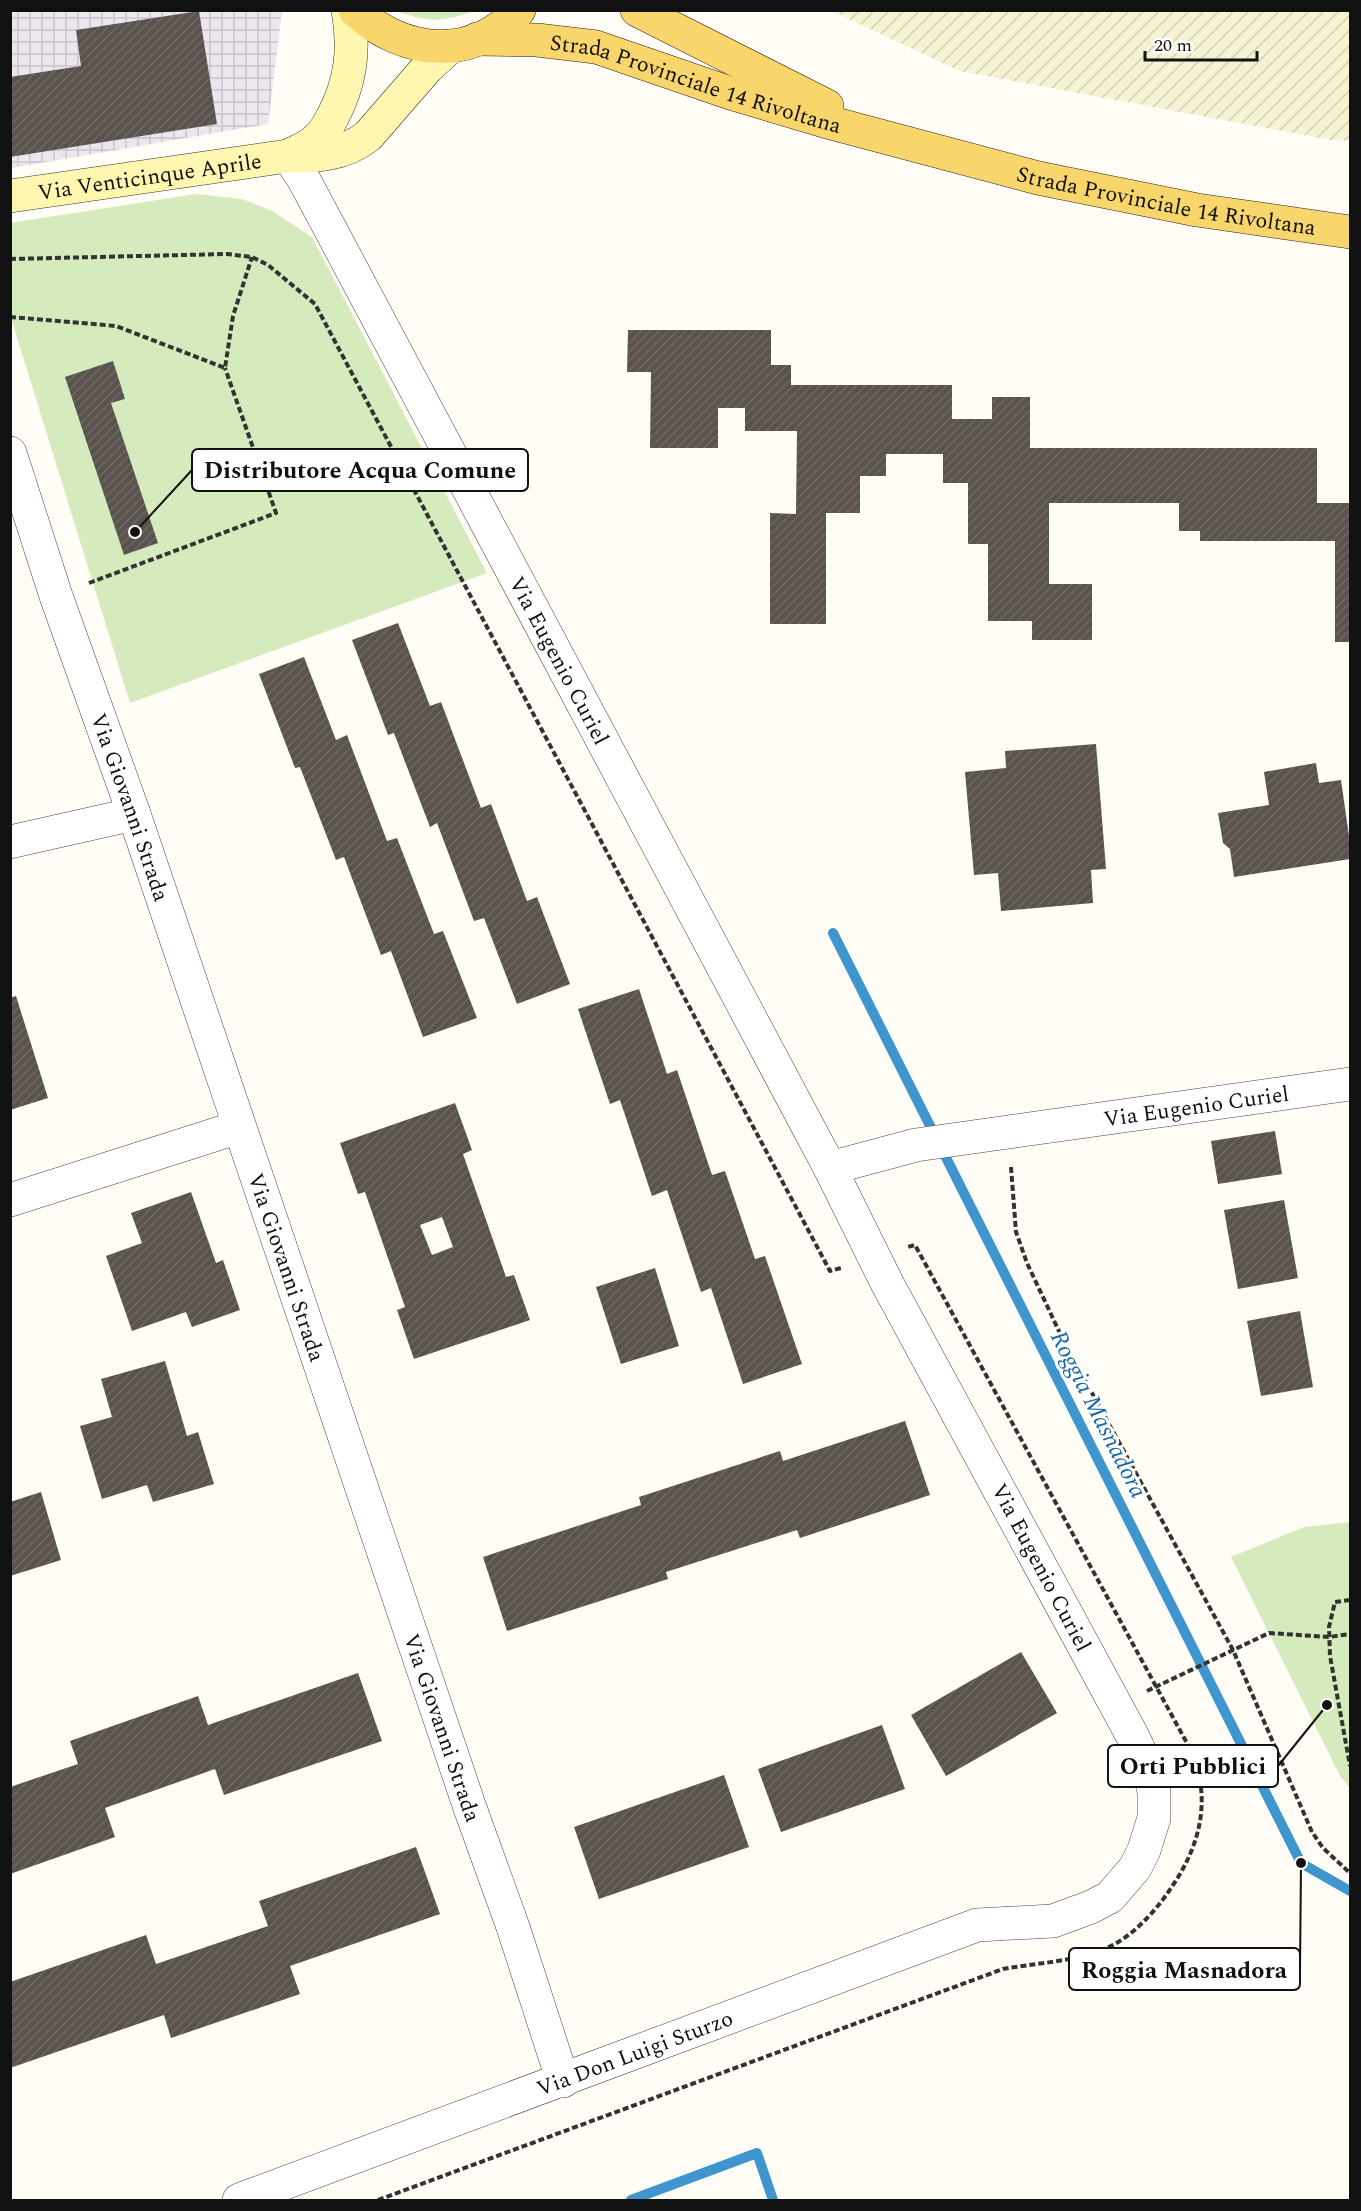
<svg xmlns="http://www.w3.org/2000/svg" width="1361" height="2211" viewBox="0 0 1361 2211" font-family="Spectral,serif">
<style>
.industrial{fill:url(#industrial-grid)}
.farmland{fill:url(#farmland-furrows)}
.green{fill:#d5ebbd}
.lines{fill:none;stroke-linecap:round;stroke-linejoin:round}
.stream{stroke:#3f96cf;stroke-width:10}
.building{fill:url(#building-hatch);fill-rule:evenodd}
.street-casing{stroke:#444;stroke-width:34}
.secondary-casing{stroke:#333;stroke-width:34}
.primary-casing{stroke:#222;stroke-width:34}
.path{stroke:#333;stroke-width:4;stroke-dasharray:6 3;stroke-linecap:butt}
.street{stroke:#fff;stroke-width:33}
.secondary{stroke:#fff6b0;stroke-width:33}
.primary{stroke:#f9d66b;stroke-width:33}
.labels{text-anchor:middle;stroke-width:6;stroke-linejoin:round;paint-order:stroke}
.street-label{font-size:22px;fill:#111;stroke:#fff}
.water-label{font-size:24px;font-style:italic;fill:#1768a6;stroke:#fff}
.leader{fill:none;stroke:#111;stroke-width:2}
.callout-dot{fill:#111;stroke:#fff;stroke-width:2}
.callout{fill:#fff;stroke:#111;stroke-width:2}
.callout-label{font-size:24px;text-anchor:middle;font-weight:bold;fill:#111}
</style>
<defs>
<pattern id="industrial-grid" width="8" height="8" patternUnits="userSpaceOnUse" patternTransform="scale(1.5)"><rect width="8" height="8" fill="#eee6ef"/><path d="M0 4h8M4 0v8" fill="none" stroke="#cbc4cc"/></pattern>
<pattern id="farmland-furrows" width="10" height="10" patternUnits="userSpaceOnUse" patternTransform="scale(1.5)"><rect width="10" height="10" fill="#f6f3d4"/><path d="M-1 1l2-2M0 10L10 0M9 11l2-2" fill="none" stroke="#d2cfb5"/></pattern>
<pattern id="building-hatch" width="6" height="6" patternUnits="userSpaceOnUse" patternTransform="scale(1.5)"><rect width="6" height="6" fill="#5a524d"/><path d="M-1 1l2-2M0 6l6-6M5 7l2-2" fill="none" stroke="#6d6662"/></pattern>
</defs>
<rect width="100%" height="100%" fill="#fffdf5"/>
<path class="industrial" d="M 11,11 L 282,11 L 268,124 L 11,168 Z"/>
<path class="farmland" d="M 831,11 L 1350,11 L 1350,141 L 1331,140 L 960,71 Z"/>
<path class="green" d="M 396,11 L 396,10 L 475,11 C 442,22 430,23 396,11 Z
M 196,194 L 242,199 L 272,211 L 312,237 L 487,573 L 130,703 L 11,318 L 10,223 Z
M 1350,1522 L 1350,1788 L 1340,1776 L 1231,1557 L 1304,1527 Z"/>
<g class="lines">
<path class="stream" d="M 833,933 L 1301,1863 L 1350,1891
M 631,2200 L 757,2153 L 773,2200"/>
</g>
<path class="building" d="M 199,11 L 217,124 L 10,157 L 10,77 L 81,66 L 76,30 Z
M 628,330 L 771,330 L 771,365 L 791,365 L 791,385 L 952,385 L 952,419 L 992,419 L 992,397 L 1030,397 L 1030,448 L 1317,448 L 1317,503 L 1350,503 L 1350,642 L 1335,642 L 1335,541 L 1200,541 L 1200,531 L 1179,531 L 1179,503 L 1049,503 L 1049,584 L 1092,584 L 1092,640 L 1032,640 L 1032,621 L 988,621 L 988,544 L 968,544 L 968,483 L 943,483 L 943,454 L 886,454 L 886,476 L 860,476 L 860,513 L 826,513 L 826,624 L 770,624 L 770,513 L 796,514 L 797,431 L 745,431 L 745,408 L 718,408 L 718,448 L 650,448 L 651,372 L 627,372 Z
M 113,361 L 125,399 L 111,403 L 158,543 L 124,555 L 65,377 Z
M 398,623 L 430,706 L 441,702 L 481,808 L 491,804 L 527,901 L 537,897 L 570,984 L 517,1004 L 484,918 L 474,921 L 437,823 L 430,827 L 394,733 L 388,735 L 352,640 Z
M 304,657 L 336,740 L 347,735 L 387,841 L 397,838 L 434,934 L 443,931 L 477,1018 L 423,1037 L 391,951 L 381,955 L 344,857 L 336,860 L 300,767 L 295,768 L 259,674 Z
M 1096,744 L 1106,869 L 1091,870 L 1093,903 L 1001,911 L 998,873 L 974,875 L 965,772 L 1006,768 L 1005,751 Z
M 1316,763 L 1319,783 L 1341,780 L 1350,843 L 1350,859 L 1234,877 L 1230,849 L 1223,843 L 1218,813 L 1269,805 L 1264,772 Z
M 639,989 L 667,1074 L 677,1070 L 712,1175 L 725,1171 L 755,1259 L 765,1256 L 802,1364 L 743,1384 L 711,1288 L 701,1292 L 667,1190 L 652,1196 L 620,1100 L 610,1104 L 578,1009 Z
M 16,996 L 48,1098 L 10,1110 L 10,998 Z
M 455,1103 L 472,1150 L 463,1154 L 506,1277 L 514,1275 L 530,1320 L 414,1359 L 397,1310 L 405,1307 L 365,1192 L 358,1194 L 340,1143 ZM 442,1217 L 453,1247 L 432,1255 L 420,1225 Z
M 1275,1131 L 1282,1174 L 1218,1184 L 1211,1141 Z
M 191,1192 L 216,1263 L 223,1260 L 240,1310 L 192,1327 L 186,1312 L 132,1331 L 106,1256 L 142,1243 L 131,1213 Z
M 1284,1200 L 1298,1278 L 1238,1289 L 1224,1210 Z
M 655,1268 L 679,1346 L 621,1364 L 596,1287 Z
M 1300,1311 L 1313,1387 L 1261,1396 L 1247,1321 Z
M 165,1361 L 187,1436 L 198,1432 L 214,1484 L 153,1502 L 147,1485 L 102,1499 L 80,1426 L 112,1417 L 101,1379 Z
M 905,1421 L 930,1495 L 800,1538 L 797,1530 L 666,1572 L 668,1579 L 507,1631 L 483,1557 L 641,1505 L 639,1497 L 780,1451 L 783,1461 Z
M 41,1492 L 61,1560 L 10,1576 L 10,1502 Z
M 1021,1652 L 1057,1713 L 946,1776 L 911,1715 Z
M 358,1673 L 382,1741 L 224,1795 L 215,1769 L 105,1808 L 115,1837 L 10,1874 L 10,1787 L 78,1764 L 70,1741 L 198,1696 L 208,1725 Z
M 882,1725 L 905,1789 L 781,1832 L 758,1769 Z
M 724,1775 L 749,1847 L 599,1899 L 574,1827 Z
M 416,1847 L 440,1914 L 290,1966 L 300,1994 L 171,2038 L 164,2015 L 10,2068 L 10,1982 L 146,1935 L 156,1964 L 268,1926 L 259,1901 Z"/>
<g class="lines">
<defs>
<g id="street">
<path id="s1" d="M 288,156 L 303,178 L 334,236 L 830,1168 L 916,1145 L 1350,1084"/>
<path id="s2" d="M 10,453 L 56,596 L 134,814 L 470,1808 L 513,1927 L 563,2081"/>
<path d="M 10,842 L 134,814"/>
<path d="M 10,1200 L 239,1127"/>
<path id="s3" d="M 239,2200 L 977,1925 L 1053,1921 L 1091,1907 L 1110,1897 L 1135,1868 L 1144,1850 L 1154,1818 L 1154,1792 L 1150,1773 L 1132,1735 L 887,1283 L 830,1168"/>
</g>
<g id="secondary">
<path d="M 288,156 C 297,151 308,148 316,140 C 323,134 328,126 332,118 C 351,83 355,49 348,10"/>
<path id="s4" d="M 10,196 L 288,156 C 317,156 344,155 368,136 L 427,68 L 451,46"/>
</g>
<g id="primary">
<path d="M 355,10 C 403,55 473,62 519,10"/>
<path d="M 637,10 L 827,106"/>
<path id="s5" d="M 477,39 L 537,40 L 596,47 L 730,93 L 824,121 L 1038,178 L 1197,210 L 1350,232"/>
</g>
</defs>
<use href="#street" class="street-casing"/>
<use href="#secondary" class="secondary-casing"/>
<use href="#primary" class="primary-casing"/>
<path class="path" d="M 10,259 L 227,254 L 252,257 L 268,265 L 315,304 L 830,1271 L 841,1268
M 10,317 L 116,326 L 225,368 L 233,316 L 252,257
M 89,583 L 276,513 L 225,368
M 1011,1167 L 1016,1232 L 1027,1263 L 1064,1342 L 1233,1650 L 1312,1832 L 1323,1848 L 1350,1873
M 1350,1600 L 1335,1602 L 1329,1627 L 1330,1656 L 1350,1766
M 1147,1691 L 1269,1633 L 1329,1637 L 1350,1634
M 378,2200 L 1003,1969 C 1036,1963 1071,1962 1102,1950 C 1126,1941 1146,1921 1161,1902 C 1190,1864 1209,1823 1199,1775 C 1197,1765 1192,1755 1188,1745 L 915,1245 L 908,1247"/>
<use href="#street" class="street"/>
<use href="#secondary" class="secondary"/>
<use href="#primary" class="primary"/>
</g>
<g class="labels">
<g class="street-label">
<text dy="8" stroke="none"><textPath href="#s5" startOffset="225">Strada Provinciale 14 Rivoltana</textPath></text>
<text dy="8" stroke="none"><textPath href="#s4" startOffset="141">Via Venticinque Aprile</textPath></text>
<text dy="8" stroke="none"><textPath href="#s5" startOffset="711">Strada Provinciale 14 Rivoltana</textPath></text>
<text dy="8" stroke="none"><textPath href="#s1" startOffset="573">Via Eugenio Curiel</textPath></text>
<text dy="8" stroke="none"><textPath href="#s2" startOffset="374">Via Giovanni Strada</textPath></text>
<text dy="8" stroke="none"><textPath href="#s1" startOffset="1520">Via Eugenio Curiel</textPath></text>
<text dy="8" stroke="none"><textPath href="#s2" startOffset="860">Via Giovanni Strada</textPath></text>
<text transform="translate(1042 1567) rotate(62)" y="8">Via Eugenio Curiel</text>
<text dy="8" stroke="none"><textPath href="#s2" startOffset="1346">Via Giovanni Strada</textPath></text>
<text dy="8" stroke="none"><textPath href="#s3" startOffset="422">Via Don Luigi Sturzo</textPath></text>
</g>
<g class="water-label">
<text transform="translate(1099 1414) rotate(63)" y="8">Roggia Masnadora</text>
</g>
</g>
<path class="leader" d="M135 532L192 470M1327 1705L1278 1766M1301 1863L1300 1969"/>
<g class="callout-dot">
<circle cx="135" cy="532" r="6"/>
<circle cx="1327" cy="1705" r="6"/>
<circle cx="1301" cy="1863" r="6"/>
</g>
<g class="callout">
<rect x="192" y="449" width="336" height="42" rx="6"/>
<rect x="1108" y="1745" width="170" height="42" rx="6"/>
<rect x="1069" y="1948" width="231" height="42" rx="6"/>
</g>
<g class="callout-label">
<text x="360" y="478">Distributore Acqua Comune</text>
<text x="1193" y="1774">Orti Pubblici</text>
<text x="1184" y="1978">Roggia Masnadora</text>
</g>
<rect width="1361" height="2211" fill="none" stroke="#111111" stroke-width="24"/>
<path d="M1145 51v9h112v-9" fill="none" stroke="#111111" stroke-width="3"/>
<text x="1154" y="51" font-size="18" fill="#111111" stroke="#ffffff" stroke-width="4.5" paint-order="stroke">20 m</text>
</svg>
